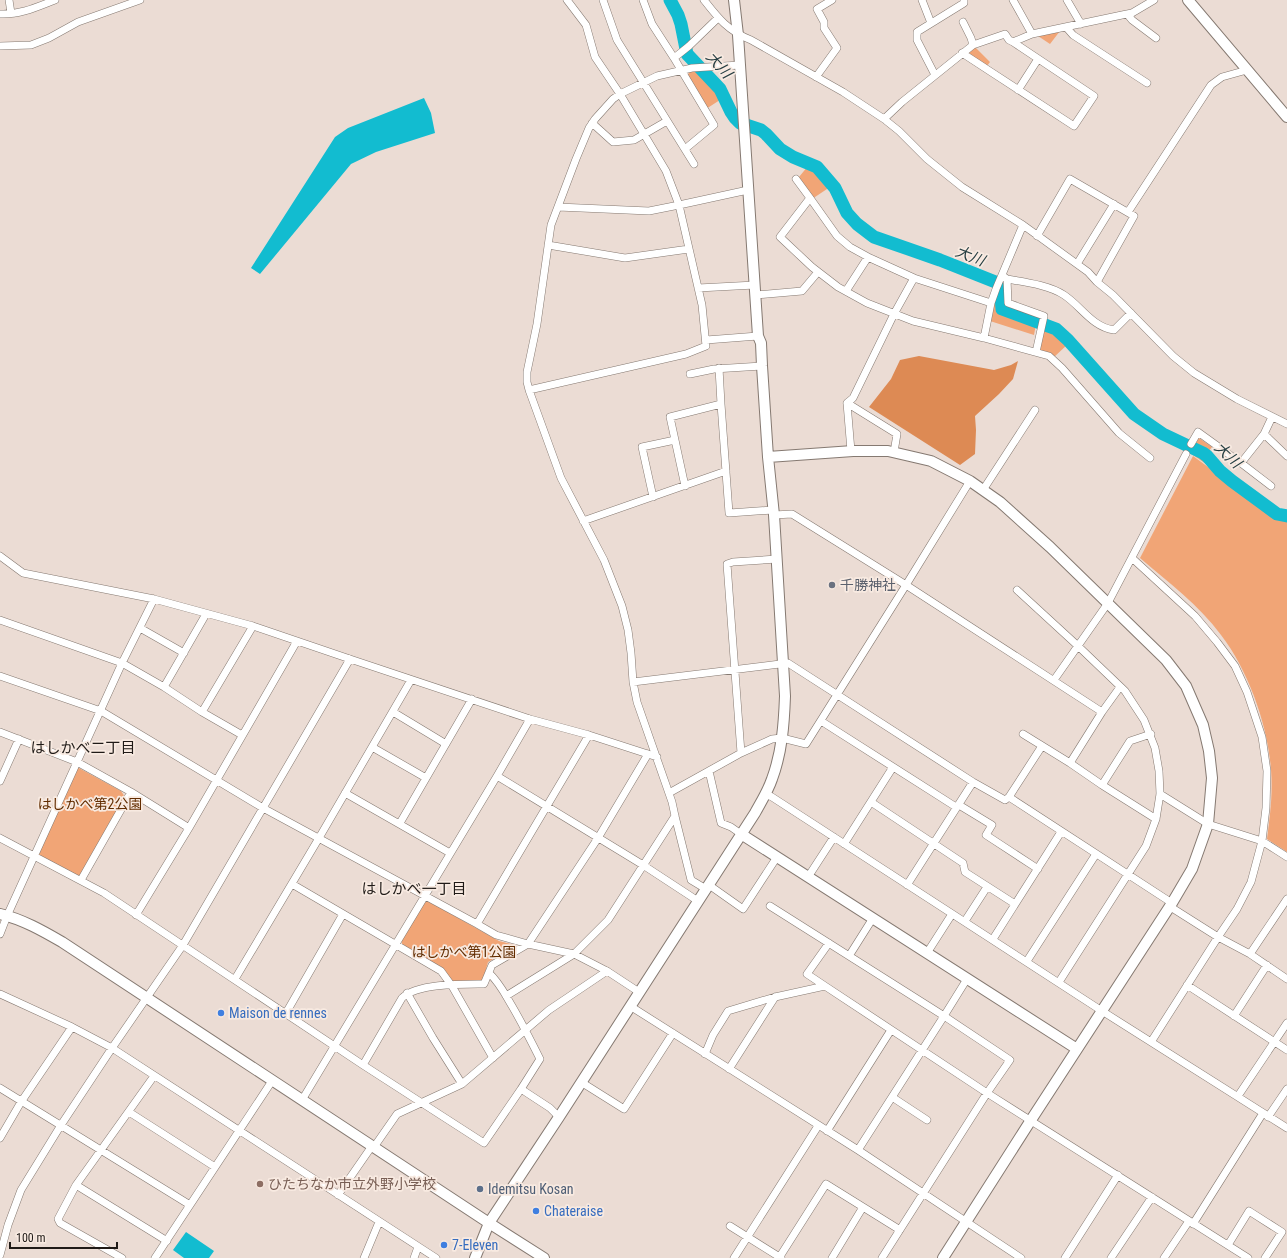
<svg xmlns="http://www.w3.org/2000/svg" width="1287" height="1258" viewBox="0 0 1287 1258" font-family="'Roboto Condensed','Noto Sans JP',sans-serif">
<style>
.green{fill:#f1a576}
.forest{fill:#dd8a54}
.water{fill:#12bcd0}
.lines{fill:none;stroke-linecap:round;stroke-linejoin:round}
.river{stroke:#12bcd0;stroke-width:13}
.street-casing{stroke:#857971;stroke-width:8}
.secondary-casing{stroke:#857971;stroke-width:12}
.street{stroke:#fff;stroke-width:7}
.secondary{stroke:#fff;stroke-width:10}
.worship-dot{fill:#6b7280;stroke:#f8eae1;stroke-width:1.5}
.shop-dot{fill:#3f7fe0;stroke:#f8eae1;stroke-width:1.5}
.education-dot{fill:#8d6e63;stroke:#f8eae1;stroke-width:1.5}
.service-dot{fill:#5c6f8a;stroke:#f8eae1;stroke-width:1.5}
.labels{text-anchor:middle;stroke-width:3.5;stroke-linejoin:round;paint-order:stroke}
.worship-label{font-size:14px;fill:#5b616d;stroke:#f8eae1;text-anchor:start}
.park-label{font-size:14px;fill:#622d01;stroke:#f8eae1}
.shop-label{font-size:14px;fill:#366cbe;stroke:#f8eae1;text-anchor:start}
.education-label{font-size:14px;fill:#785e54;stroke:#f8eae1;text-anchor:start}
.service-label{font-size:14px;fill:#4e5e75;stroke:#f8eae1;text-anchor:start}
.water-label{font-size:15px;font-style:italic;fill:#263e42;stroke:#f8eae1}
.neighbourhood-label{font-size:15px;fill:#1f1a17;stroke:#f8eae1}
</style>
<rect width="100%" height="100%" fill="#ebdcd4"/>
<path class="green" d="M 1060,31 L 1050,44 L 1038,36 Z
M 975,47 L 990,62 L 987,66 L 967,52 Z
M 701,70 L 719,90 L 723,98 L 706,109 L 687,78 L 689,72 Z
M 808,166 L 814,169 L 830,187 L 812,199 L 799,177 Z
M 997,295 L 1000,309 L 1036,324 L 1034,335 L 990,321 Z
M 1042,327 L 1055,330 L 1068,344 L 1053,358 L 1036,351 Z
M 1199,438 L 1212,447 L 1204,457 L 1206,464 L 1190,453 Z
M 1193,456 L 1275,516 L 1287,519 L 1287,852 L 1267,839 C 1270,816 1273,793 1271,770 C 1268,725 1248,670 1221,635 C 1199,605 1168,582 1140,558 Z
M 77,767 L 121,791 L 125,797 L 79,877 L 38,854 Z
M 428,901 L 499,941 L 515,945 L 515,947 L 488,962 L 483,981 L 454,982 L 450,979 L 444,969 L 402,944 L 402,940 L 424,903 Z"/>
<path class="forest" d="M 919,356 L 994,370 L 1011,365 L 1018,361 L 1013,379 L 999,394 L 975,416 L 976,430 L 975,454 L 960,465 L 869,407 L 891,379 L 900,360 Z"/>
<path class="water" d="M 424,98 L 431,113 L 435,133 L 376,152 L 351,164 L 260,274 L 251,268 L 335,137 L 348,128 Z
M 186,1232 L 214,1251 L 209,1258 L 184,1258 L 173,1250 Z"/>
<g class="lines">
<path class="river" d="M 670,0 L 678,15 L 681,24 L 687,54 L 720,89 L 731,112 L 735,118 L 740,123 L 761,130 L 766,134 L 780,149 L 793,157 L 817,167 L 835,188 L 847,213 L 857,224 L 874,237 L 940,260 L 998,283 L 1002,286 L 1001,295 L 1002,309 L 1056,329 L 1068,340 L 1134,414 L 1163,434 L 1203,453 L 1207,456 L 1220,471 L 1232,481 L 1277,514 L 1287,516"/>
<defs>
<path id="street" d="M 9,0 L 11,13
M 567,0 L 586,25 L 595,57 L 620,94 L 666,171 L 679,205 L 748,190
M 603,0 L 617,40 L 694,164
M 643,0 L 652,24 L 674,58 L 714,125 L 685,149
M 704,0 C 718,18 728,31 751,40 L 843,92 L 884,119 L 899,131 L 927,159 L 962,187 L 1023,225 L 1088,272 L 1097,282 L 1113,295 L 1173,356 L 1194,373 L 1237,399 L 1287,424
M 922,0 L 931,23
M 1013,0 L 1032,34
M 1067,0 L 1081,24
M 0,14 C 20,15 37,7 55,0
M 1128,15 L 1132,20 L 1156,38
M 963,22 L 971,38 L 973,45
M 1066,27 L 1073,35 L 1147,83
M 0,46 L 31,45 L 49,38 L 78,22 L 140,0
M 962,53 L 1074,126 L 1094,96 L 1013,42
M 674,58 L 689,46 L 718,18
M 935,75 L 917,40 L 917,32 L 964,3 L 964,0
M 816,77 L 837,48 L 824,28 L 824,22 L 817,9 L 832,0
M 1018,90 L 1038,59
M 884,119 L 902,102 L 973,45 L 1005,34 L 1009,40 L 1013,42 L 1032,34 L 1122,15 L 1132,13 L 1154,0
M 592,123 L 613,142 L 634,140 L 667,121
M 796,179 L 810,198
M 1128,212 L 1211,85 L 1222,77 L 1247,70
M 1037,236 L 1070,179 L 1134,216 L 1097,282
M 548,245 L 625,258 L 689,249
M 1077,264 L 1114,204
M 1003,276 L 1007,279 L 1008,303 L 1044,316 L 1036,352
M 1007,279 C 1024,282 1049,285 1064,295 C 1081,306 1092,327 1114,330 L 1131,313
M 698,288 L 755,285
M 846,291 L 868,257
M 756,295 L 802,291 L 818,272
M 991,303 L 914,278 L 870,258 L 850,247 L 837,236 L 810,198 L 780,237 L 812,267 L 838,287 L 867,303 L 913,321 L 984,338 L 1049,356 L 1062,368 L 1119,433 L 1150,458
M 984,338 L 991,303 L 996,289 L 1023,225
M 706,340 L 758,336
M 719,368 L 721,404 L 729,513 L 773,510
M 690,374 L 714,369 L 762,366
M 529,390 L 686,354 L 706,346 L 702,305 L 679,205 L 649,211 L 558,207
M 847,403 L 897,434 L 894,452
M 1264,434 L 1287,456
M 1191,444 L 1198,432 L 1241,463 L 1264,434 L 1272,417
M 851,451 L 847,403 L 853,398 L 894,314 L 914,278
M 1241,463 L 1271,486
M 685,486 L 670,417 L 721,404
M 983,490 L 1035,410
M 653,497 L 642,447 L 675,440
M 774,515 L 792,514 L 906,585 L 1102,712
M 583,521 L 726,471
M 0,556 L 23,573 L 154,599 L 253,626 L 350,659 L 530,719 L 589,735 L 657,757
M 1132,558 L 1195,616 L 1217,642 L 1235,666 L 1247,692 L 1262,737 L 1267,771 L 1266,808 L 1262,841 L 1251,882 L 1237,909 L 1218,937 L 1151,1042
M 1017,590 L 1078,646 L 1125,691 L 1144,720 L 1155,748 L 1159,771 L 1160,794 L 1156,819 L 1146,846 L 1059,982
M 0,620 L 122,663 L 164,687 L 202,712 L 242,735
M 140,628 L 184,653
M 0,676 L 101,711 L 263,808 L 477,924 L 496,935 L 528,944 L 574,954 L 607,971 L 639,992
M 1054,680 L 1108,603 L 1186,454
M 633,682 L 788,663 L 973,782 L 1005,800 L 1009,797 L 1042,746
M 164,687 L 206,614
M 202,712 L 253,626
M 393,712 L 446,744
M 821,721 L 956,807
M 0,732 L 77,762 L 131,792 L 189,828
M 1023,734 L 1070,763 L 1102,785 L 1130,741 L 1151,734
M 372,747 L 426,778
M 741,753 L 772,739 L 782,738 L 806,744 L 906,585 L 970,481
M 1070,763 L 1102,712 L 1120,687
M 709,771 L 721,823 L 731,827 L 741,834
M 497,776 L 643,865 L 698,901
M 0,781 L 19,739
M 1102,785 L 1156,819
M 345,793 L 450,853
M 669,793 L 741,753 L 727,564 L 733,562 L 777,559
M 766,794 L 772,797 L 1102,1011 L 1287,1128
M 1160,794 L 1208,824 L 1262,841 L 1287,857
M 1009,797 L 1172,903
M 871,802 L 963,863 L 965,872 L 1015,904
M 959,805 L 992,825 L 986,835 L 1038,869
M 400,823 L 472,699
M 0,838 L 104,893 L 363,1065 L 484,1143 L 521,1089
M 844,844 L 893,767
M 808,877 L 834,837
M 81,880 L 131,792
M 292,884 L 441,971 L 452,986 L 493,1058
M 709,885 L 743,909 L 777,857
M 907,885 L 973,782
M 706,889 L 691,880 L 675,816 L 672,802 L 637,702 L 633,682 L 631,653 L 628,630 L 622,606 L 604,560 L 561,478 L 529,390 L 527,382 L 527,372 L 537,324 L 551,225 L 576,159 L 589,128 L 595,119 L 613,99 L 620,94 L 657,76 L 692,68 L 740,65
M 770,906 L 944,1016 L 858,1150
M 1169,906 L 1218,937 L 1250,954 L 1287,979
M 136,915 L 189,828 L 297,641
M 965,921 L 987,887
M 477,924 L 589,735
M 0,934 L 7,916 L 122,663 L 154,599
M 993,939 L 1061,832
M 927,953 L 952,914
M 1250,954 L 1287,899
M 849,956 L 873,918
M 1027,961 L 1096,854
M 489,973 C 499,982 505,994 512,1006 C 522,1023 531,1041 540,1059 L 521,1089 L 550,1108 L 559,1117
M 235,979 L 319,838 L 411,680
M 1187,985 L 1287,1050
M 825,986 L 807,974 L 829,943
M 407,993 L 433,1038 L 462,1084
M 0,994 L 72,1027 L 112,1048 L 436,1258
M 506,996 L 574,954 L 608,920 L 675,816
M 630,1006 L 858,1150 L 1021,1258
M 286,1013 L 343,914
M 1234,1016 L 1267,965
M 705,1054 L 713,1035 L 728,1011 L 775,997 L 825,986 L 987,1093 L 1248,1258
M 363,1065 L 402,998 C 417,983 463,984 484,984 L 492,965 L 528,944 L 598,838 L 648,754
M 729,1069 L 775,997
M 581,1082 L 624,1109 L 673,1033
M 0,1088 L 190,1205
M 1238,1096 L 1287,1023
M 892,1097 L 927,1120
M 302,1100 L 497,776 L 530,719
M 129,1112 L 215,1167
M 1268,1117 L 1287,1089
M 827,1131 L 891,1030
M 0,1138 L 21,1102 L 72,1027
M 374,1147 L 397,1114 L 462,1084 L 549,1010 L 607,971
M 76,1185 L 167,1241
M 338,1195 L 372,1146
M 1193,1224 L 1263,1113
M 730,1226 L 781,1258
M 1228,1245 L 1249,1211 L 1282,1232 L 1265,1258
M 0,1255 L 8,1225 L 21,1190 L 61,1125 L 112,1048 L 183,945 L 350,659
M 122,1258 L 60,1223 L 58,1219 L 76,1185 L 154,1076
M 155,1258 L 272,1081
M 364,1258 L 379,1222
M 414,1258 L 418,1247
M 734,1258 L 818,1126
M 779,1258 L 826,1184 L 900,1230
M 832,1258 L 863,1207
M 882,1258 L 987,1093 L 1010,1060 L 944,1016 L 967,979
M 1065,1258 L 1118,1175
M 1111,1258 L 1152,1197
M 1164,1258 L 1189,1221"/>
<path id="secondary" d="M 734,0 L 738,35 L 758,336 L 761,343 L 762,366 L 768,457 L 853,451 L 888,451 L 931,461 L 970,481 L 1000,502 L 1050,547 L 1166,660 L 1186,686 L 1203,725 L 1209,751 L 1212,778 L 1208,824 L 1192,869 L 1172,903 L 1031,1120 L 943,1258
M 1188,0 L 1287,117
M 741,834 L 1077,1049
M 0,914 C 22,919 43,931 62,942 L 489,1223 L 544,1258
M 475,1258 L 489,1223 L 559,1117 L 755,813 C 761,802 768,791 772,779 C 782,752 784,724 785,696 L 774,515 L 768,457"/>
</defs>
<use href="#street" class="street-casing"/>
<use href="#secondary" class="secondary-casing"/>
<use href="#street" class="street"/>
<use href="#secondary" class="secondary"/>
</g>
<circle class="worship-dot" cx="832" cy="585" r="4"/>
<g class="shop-dot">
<circle cx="221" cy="1013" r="4"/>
<circle cx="536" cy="1211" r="4"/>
<circle cx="444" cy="1245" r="4"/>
</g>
<circle class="education-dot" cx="260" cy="1184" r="4"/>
<circle class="service-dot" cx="480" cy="1189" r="4"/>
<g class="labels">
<g class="worship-label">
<text x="840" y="590">千勝神社</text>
</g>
<g class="park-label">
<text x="90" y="809">はしかべ第2公園</text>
<text x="464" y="957">はしかべ第1公園</text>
</g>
<g class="shop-label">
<text x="229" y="1018">Maison de rennes</text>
<text x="544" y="1216">Chateraise</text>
<text x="452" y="1250">7-Eleven</text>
</g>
<g class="education-label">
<text x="268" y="1189">ひたちなか市立外野小学校</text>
</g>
<g class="service-label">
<text x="488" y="1194">Idemitsu Kosan</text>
</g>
<g class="water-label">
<text transform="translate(719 65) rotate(48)" y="5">大川</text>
<text transform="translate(970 256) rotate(21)" y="5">大川</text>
<text transform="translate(1228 455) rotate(43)" y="5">大川</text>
</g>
<g class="neighbourhood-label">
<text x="83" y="753">はしかべ二丁目</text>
<text x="414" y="894">はしかべ一丁目</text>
</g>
</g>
<path d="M10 1242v6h107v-6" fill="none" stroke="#1f1a17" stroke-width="2"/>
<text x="16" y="1242" font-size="12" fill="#1f1a17" stroke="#f8eae1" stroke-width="3" paint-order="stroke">100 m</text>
</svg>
